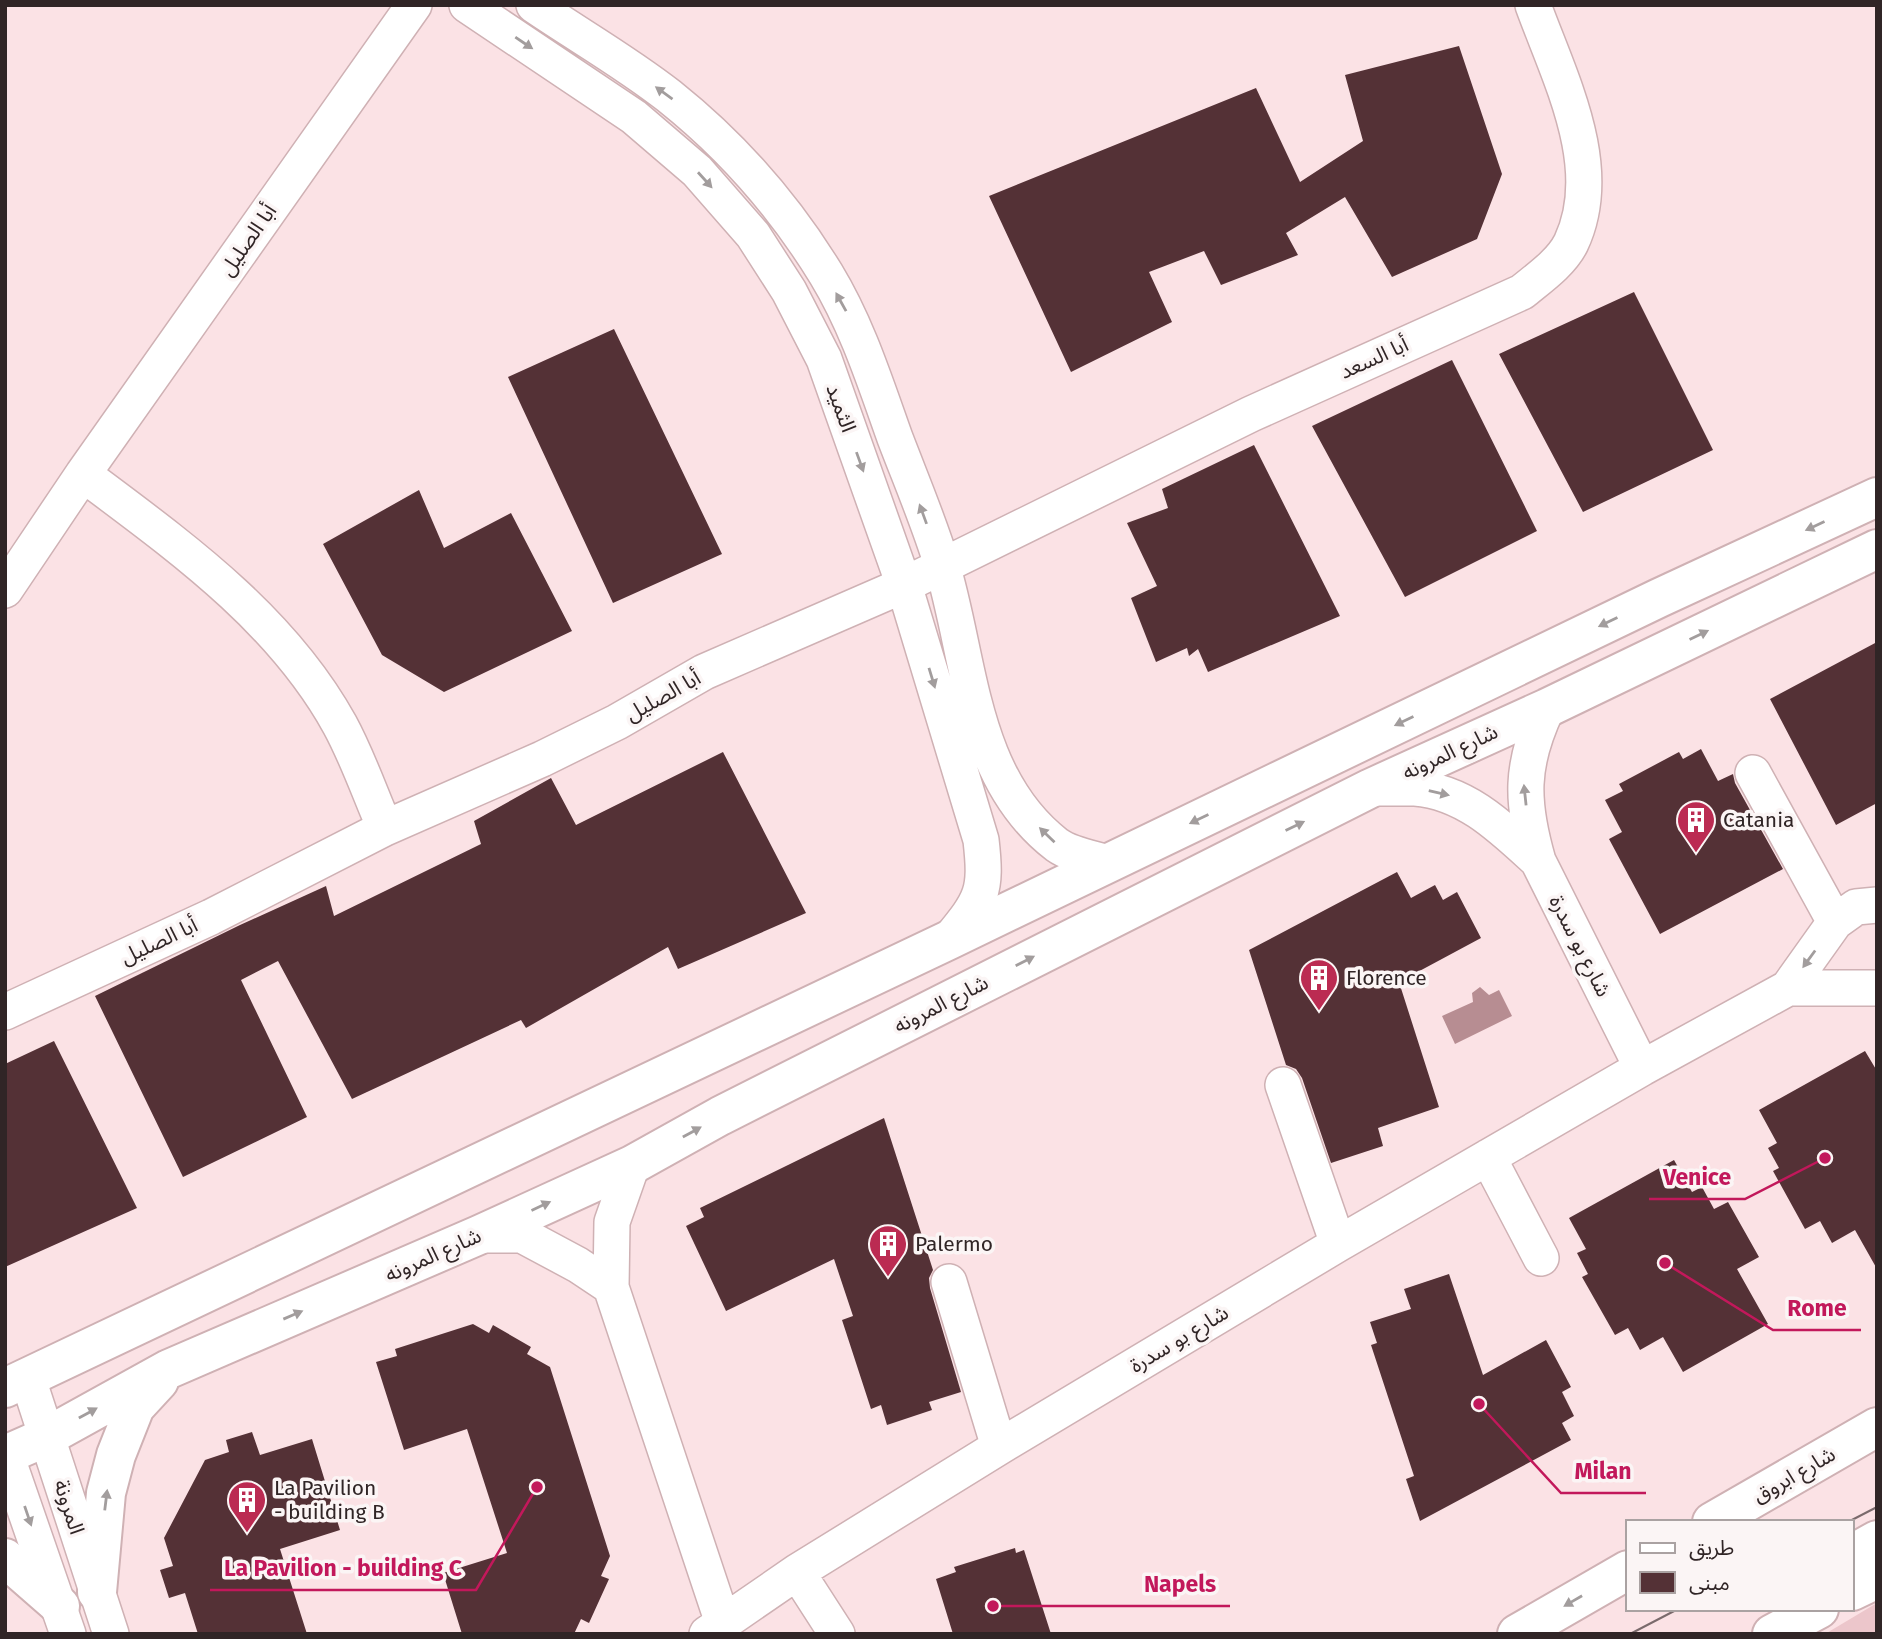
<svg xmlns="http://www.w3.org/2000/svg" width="1882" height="1639" viewBox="0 0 1882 1639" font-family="'Fira Sans','Noto Sans Arabic',sans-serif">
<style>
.green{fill:#ecc6cb}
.water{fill:#b78d92}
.building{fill:#543136}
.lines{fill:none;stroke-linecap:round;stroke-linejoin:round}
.minor-casing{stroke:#cfb1b4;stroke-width:38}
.tertiary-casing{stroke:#cfb1b4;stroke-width:42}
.minor{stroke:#fff;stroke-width:35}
.tertiary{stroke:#fff;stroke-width:38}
.tram{stroke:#7a6a6c;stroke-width:2}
.oneway{fill:#a29d9d}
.labels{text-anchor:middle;stroke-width:7;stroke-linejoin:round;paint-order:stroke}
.street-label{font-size:21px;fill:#302526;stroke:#fbf5f5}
.poi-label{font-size:21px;fill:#302526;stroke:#fbf5f5;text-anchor:start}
.leader{fill:none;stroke:#c2185b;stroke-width:2.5}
.callout-dot{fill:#c2185b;stroke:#fbf5f5;stroke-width:2.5}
.callout-label{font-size:23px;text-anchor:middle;font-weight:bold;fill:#c2185b;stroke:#fbf5f5;stroke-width:7;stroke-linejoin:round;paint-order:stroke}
</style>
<rect width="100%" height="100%" fill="#fbe2e5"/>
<path class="green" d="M 1877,1603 L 1877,1634 L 1825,1634 Z"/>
<path class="water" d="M 1480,987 L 1489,995 L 1499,990 L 1512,1016 L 1455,1044 L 1442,1016 L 1473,1002 L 1472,993 Z"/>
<path class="building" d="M 1459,46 L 1502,174 L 1477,239 L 1392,277 L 1345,197 L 1286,233 L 1298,255 L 1221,285 L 1204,251 L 1149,272 L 1172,322 L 1071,372 L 989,196 L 1256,88 L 1300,182 L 1363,141 L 1345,75 Z
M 1634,292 L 1713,450 L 1583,512 L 1499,354 Z
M 614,329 L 722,554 L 613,603 L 508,377 Z
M 1452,360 L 1537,531 L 1405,597 L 1312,426 Z
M 1254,445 L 1340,616 L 1208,672 L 1198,649 L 1189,656 L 1187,648 L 1156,662 L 1131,598 L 1157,586 L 1127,523 L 1168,508 L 1162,489 Z
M 419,490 L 444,548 L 511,513 L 572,631 L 444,692 L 382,655 L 323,544 Z
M 1877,642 L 1877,803 L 1836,825 L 1770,699 Z
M 1701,749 L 1718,781 L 1733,774 L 1735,783 L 1783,869 L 1660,934 L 1609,839 L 1622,832 L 1605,800 L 1623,791 L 1619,784 L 1679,752 L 1683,759 Z
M 723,752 L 806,913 L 678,969 L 668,947 L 526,1028 L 521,1020 L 352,1099 L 278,961 L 241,980 L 307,1117 L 183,1177 L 95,996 L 240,925 L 326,886 L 334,916 L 481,844 L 474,821 L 551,778 L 576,825 Z
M 1397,872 L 1411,898 L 1435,885 L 1443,900 L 1457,892 L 1481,938 L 1399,982 L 1439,1107 L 1378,1128 L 1383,1146 L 1331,1163 L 1302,1078 L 1296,1069 L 1286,1065 L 1249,950 Z
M 54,1041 L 137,1208 L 5,1267 L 5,1064 Z
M 1865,1051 L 1877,1071 L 1877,1269 L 1855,1230 L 1832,1243 L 1820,1221 L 1805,1229 L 1773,1171 L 1779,1168 L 1768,1148 L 1777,1143 L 1759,1110 Z
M 884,1118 L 933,1270 L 929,1278 L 930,1288 L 961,1392 L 929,1402 L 932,1410 L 887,1425 L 881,1405 L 871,1409 L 842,1320 L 853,1316 L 834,1259 L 726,1311 L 686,1226 L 704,1217 L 700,1208 Z
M 1674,1160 L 1692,1192 L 1702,1187 L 1714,1209 L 1728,1202 L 1759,1257 L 1737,1269 L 1768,1324 L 1683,1372 L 1663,1337 L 1640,1350 L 1628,1328 L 1615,1335 L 1582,1277 L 1588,1274 L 1577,1253 L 1586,1249 L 1569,1218 Z
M 1449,1274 L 1483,1375 L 1546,1340 L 1571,1387 L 1562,1392 L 1574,1416 L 1562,1423 L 1571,1440 L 1420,1521 L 1406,1479 L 1414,1476 L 1371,1345 L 1377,1343 L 1370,1322 L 1411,1309 L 1404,1289 Z
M 473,1324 L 489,1333 L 493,1325 L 531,1347 L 527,1354 L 550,1367 L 610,1556 L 601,1576 L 609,1579 L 589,1623 L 581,1619 L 574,1634 L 462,1634 L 443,1573 L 507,1553 L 467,1429 L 404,1450 L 376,1362 L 397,1356 L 395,1349 Z
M 252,1432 L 260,1455 L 312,1439 L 340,1530 L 280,1549 L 307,1634 L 198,1634 L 185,1593 L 169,1598 L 160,1570 L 173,1566 L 164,1538 L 205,1460 L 229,1452 L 226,1440 Z
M 1015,1548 L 1016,1553 L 1024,1550 L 1051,1634 L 953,1634 L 936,1579 L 956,1572 L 954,1567 Z"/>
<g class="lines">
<defs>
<path id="minor" d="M 467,5 L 634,117 L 697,171 L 753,235 L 789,291 L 824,359 L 904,585 L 981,840 C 987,892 982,900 949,940
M 534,5 C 578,35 627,63 669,96 C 733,147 783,204 826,274 C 857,325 875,382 895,438 C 911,480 929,522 942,565 C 971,661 970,778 1057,845 C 1071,855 1092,858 1108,863
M 83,474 C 179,546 281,618 340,725 C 358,758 370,794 385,828
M 5,590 L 83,474 L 414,5
M 1547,708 C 1520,765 1521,802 1538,861 L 1642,1068
M 1753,773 L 1835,922
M 1371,788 C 1386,788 1400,788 1415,788 C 1466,792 1502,828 1538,861
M 1877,905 L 1856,907 L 1835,922 L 1788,988 L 1877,988
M 5,1012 L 211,917 L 385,828 L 542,759 L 617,722 L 704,672 L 904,585 L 1251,414 L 1522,292 C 1539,278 1561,263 1571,243 C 1607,167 1559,77 1533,5
M 1283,1085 L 1338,1244
M 1488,1157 L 1541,1258
M 632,1165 L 612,1222 L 611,1287 L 723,1623
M 479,1235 L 522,1235 L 578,1265 L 611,1287
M 949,1282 L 999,1447
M 28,1379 L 111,1634
M 5,1452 L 68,1634
M 797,1572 L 837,1634
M 707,1634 L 797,1572 L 999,1447 L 1338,1244 L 1642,1068 L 1788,988"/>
<path id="tertiary" d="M 5,1388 L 949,940 L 1659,598 L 1877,497
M 5,1455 L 46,1437 L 169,1369 L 479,1235 L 632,1165 L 720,1116 L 1371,788 L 1547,708 L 1877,549
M 1712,1522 L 1877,1427
M 1852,1554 L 1877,1540
M 5,1558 L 60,1606
M 1852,1591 L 1877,1579
M 97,1592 L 106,1493 L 116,1455 L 135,1407 L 159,1381
M 1517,1634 L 1628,1570
M 1772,1634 L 1819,1609"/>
</defs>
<use href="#minor" class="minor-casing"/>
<use href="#tertiary" class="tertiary-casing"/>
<use href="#minor" class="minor"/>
<use href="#tertiary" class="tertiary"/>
<path class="tram" d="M 1848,1522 L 1877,1507
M 1630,1634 L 1678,1609"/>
</g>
<defs><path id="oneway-solid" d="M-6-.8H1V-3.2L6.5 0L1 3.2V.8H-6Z" transform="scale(1.75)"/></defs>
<g class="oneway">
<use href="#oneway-solid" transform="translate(524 43) rotate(34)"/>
<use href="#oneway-solid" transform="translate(664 93) rotate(-144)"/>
<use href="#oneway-solid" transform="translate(705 180) rotate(48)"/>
<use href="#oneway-solid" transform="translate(841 302) rotate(-119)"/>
<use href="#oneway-solid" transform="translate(860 462) rotate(70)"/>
<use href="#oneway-solid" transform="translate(923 514) rotate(-110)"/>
<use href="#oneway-solid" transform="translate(1815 526) rotate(155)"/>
<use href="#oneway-solid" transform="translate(1608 622) rotate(154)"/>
<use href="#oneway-solid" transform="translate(1699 635) rotate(-26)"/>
<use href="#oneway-solid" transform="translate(932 678) rotate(73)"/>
<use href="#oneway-solid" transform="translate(1404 721) rotate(154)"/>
<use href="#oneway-solid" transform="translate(1439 793) rotate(13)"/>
<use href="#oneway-solid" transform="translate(1525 795) rotate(-96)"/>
<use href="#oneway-solid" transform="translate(1199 819) rotate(154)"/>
<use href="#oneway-solid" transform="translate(1295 826) rotate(-26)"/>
<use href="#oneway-solid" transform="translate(1047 835) rotate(-136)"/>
<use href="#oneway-solid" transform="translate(1809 959) rotate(126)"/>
<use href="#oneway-solid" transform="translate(1025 961) rotate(-27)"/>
<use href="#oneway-solid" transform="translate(692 1132) rotate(-29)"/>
<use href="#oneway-solid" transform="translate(541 1206) rotate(-25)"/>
<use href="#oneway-solid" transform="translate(293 1315) rotate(-23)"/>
<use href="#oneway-solid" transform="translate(88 1413) rotate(-29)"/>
<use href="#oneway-solid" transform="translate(106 1500) rotate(-83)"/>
<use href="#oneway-solid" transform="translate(28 1516) rotate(71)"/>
<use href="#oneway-solid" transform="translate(1573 1601) rotate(150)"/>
</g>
<defs>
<symbol id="building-pin" viewBox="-11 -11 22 30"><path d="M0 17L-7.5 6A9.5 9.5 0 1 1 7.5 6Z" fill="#bb2b52" stroke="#fbf5f5"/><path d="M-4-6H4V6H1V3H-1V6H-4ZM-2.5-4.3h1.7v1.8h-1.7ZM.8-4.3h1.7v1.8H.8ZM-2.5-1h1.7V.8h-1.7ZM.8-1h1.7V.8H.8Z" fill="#fff"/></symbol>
</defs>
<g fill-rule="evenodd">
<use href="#building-pin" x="1674" y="798" width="44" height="60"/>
<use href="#building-pin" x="1297" y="956" width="44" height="60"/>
<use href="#building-pin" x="866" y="1222" width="44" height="60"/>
<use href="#building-pin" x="225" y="1478" width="44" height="60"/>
</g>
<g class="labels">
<g class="street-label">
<text transform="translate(248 240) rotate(-55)" y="7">أبا الصليل</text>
<text transform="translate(1374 358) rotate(-24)" y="7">أبا السعد</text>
<text transform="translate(841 408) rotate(70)" y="7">الثميد</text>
<text transform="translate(663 696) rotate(-29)" y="7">أبا الصليل</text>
<text transform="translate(1450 752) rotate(-25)" y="7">شارع المرونه</text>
<text transform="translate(159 941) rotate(-25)" y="7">أبا الصليل</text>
<text transform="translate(1580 946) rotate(63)" y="7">شارع بو سدرة</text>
<text transform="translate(941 1004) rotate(-27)" y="7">شارع المرونه</text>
<text transform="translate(433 1255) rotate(-24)" y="7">شارع المرونه</text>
<text transform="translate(1179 1339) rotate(-31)" y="7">شارع بو سدرة</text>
<text transform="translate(1794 1475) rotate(-30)" y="7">شارع ابروق</text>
<text transform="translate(69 1507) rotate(72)" y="7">المرونة</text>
</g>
<g class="poi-label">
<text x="1723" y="827">Catania</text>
<text x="1346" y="985">Florence</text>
<text x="915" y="1251">Palermo</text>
<text x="274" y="1495">La Pavilion<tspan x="274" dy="24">- building B</tspan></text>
</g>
</g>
<path class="leader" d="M1825 1158L1745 1199H1649M1665 1263L1773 1330H1861M1479 1404L1561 1493H1646M537 1487L476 1590H210M993 1606L1130 1606H1230"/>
<g class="callout-dot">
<circle cx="1825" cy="1158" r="7"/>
<circle cx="1665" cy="1263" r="7"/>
<circle cx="1479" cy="1404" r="7"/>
<circle cx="537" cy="1487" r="7"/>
<circle cx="993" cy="1606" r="7"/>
</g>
<g class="callout-label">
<text x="1697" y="1185">Venice</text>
<text x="1817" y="1316">Rome</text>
<text x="1603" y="1479">Milan</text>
<text x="343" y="1576">La Pavilion - building C</text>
<text x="1180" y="1592">Napels</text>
</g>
<rect width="1882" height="1639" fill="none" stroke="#302526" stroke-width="14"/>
<rect x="1626" y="1520" width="228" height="91" fill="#fbf5f5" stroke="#aaa2a2" stroke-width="2"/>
<rect x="1640" y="1543" width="35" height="10" fill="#ffffff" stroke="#aaa2a2" stroke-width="2"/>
<text x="1689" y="1555" font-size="21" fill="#302526">طريق</text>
<rect x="1640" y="1572" width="35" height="21" fill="#543136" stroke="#aaa2a2" stroke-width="2"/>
<text x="1689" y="1590" font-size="21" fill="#302526">مبنى</text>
</svg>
